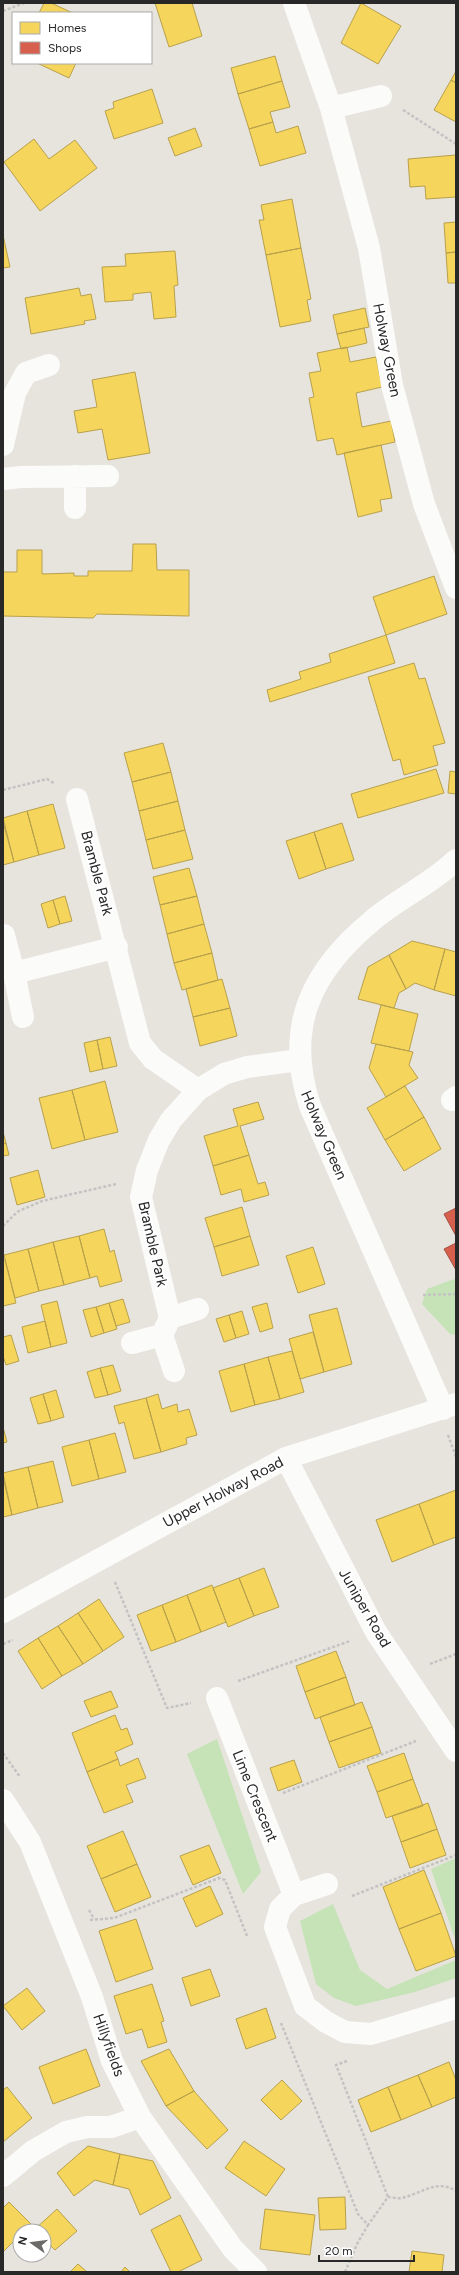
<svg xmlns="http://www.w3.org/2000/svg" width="459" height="2275" viewBox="0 0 459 2275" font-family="Figtree,sans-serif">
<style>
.green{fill:#c5e3b6}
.homes{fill:#f6d55c;stroke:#b8a14c}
.shops{fill:#d6604d;stroke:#a24f42}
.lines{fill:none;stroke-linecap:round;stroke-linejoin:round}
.path{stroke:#c4c3c3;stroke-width:2.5;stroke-dasharray:3 2;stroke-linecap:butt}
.street{stroke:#fbfbfa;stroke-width:22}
.labels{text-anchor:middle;stroke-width:4;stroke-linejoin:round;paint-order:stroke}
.street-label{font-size:15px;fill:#282828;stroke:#fff}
</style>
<rect width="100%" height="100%" fill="#e7e4de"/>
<path class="green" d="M 454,1279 L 456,1281 L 456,1335 L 450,1334 L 422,1304 L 427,1289 Z
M 217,1739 L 261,1872 L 243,1894 L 187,1754 Z
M 456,1858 L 456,1942 L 431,1869 Z
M 333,1904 L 360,1970 L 387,1989 L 456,1960 L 456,1978 L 415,1992 L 356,2006 L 334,1998 L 316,1984 L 300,1921 Z"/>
<path class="homes" d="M 44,3 L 51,3 L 73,13 L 39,13 Z
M 155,3 L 192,3 L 202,36 L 169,47 Z
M 361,3 L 401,26 L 378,64 L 341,43 Z
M 275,56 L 282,81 L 238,94 L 231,68 Z
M 37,63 L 76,63 L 69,78 Z
M 456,71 L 456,83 L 451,80 Z
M 451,80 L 456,83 L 456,122 L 434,110 Z
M 282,81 L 290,107 L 270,112 L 273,122 L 249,129 L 238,94 Z
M 152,89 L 163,123 L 114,139 L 105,111 L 114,108 L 113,102 Z
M 273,122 L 276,133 L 298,126 L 306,153 L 260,166 L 249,129 Z
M 195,128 L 202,146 L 175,156 L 168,138 Z
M 34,139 L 49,159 L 75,140 L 97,168 L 40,211 L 4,162 Z
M 456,155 L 456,197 L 426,199 L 425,186 L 410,187 L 408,159 Z
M 292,199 L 301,248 L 266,255 L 259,220 L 264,220 L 261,205 Z
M 456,222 L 456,252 L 446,253 L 444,223 Z
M 3,235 L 10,267 L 3,268 Z
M 301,248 L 311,299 L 307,300 L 311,321 L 280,327 L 266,255 Z
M 175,251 L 178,285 L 174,286 L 176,317 L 154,319 L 151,292 L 133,294 L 133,300 L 105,302 L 102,267 L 126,266 L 125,254 Z
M 456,252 L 456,283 L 448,283 L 446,253 Z
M 79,288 L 81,296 L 91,294 L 96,319 L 84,321 L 85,324 L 31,334 L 25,298 Z
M 365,308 L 369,327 L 337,334 L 333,315 Z
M 364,328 L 367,343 L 341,349 L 337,334 Z
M 347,347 L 350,362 L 376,357 L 382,387 L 356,393 L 362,427 L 391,421 L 395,442 L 337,455 L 333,438 L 317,441 L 309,398 L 314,397 L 309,373 L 321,371 L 317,353 Z
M 135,372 L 150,453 L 108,460 L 102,429 L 78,433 L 74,411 L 97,407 L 92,380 Z
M 381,445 L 392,498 L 380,500 L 382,511 L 358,517 L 344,453 Z
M 133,544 L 156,544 L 157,570 L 189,570 L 189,616 L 97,614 L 93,618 L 3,616 L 3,572 L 17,572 L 17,550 L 42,550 L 42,574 L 74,573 L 74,576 L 88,576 L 88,571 L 132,571 Z
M 434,576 L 447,614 L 386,635 L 373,597 Z
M 386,635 L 395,663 L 270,702 L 267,690 L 301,679 L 299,672 L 331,662 L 329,654 Z
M 414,663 L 419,679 L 425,678 L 445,743 L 433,746 L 438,765 L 404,775 L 400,759 L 393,761 L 368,677 Z
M 163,743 L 171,772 L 132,782 L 124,753 Z
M 436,769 L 444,793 L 358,818 L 351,794 Z
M 450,771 L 456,772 L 456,794 L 448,793 Z
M 171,772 L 178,801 L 139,811 L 132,782 Z
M 178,801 L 185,830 L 146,840 L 139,811 Z
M 53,804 L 65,848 L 39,855 L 27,811 Z
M 27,811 L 39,855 L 14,862 L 3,818 Z
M 3,822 L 14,862 L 3,865 Z
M 342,823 L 354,860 L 326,869 L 314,832 Z
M 185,830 L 193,859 L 153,869 L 146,840 Z
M 314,832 L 326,869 L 299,879 L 286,841 Z
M 189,868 L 197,896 L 160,905 L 153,877 Z
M 65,896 L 72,921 L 60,924 L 53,900 Z
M 197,896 L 204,924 L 167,934 L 160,905 Z
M 53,900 L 60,924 L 48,928 L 41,904 Z
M 204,924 L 212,953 L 174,963 L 167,934 Z
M 412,941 L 445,949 L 434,990 L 415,983 L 406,989 L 389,955 Z
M 445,949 L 456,952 L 456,996 L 434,990 Z
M 212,953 L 218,980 L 182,990 L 174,963 Z
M 389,955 L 406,989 L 399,993 L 394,1008 L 358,999 L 368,967 Z
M 222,979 L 230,1008 L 193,1017 L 186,989 Z
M 381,1005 L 418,1014 L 409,1051 L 371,1043 Z
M 230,1008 L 237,1036 L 200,1046 L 193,1017 Z
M 110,1037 L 117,1066 L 103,1069 L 97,1040 Z
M 97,1040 L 103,1069 L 90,1072 L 84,1043 Z
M 376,1044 L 413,1052 L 409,1065 L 418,1078 L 386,1097 L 369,1068 Z
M 105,1081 L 118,1132 L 85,1140 L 72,1090 Z
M 405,1086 L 424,1117 L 385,1140 L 367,1108 Z
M 72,1090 L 85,1140 L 52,1149 L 39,1098 Z
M 258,1102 L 264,1119 L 240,1126 L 249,1155 L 213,1166 L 204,1136 L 238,1126 L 233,1109 Z
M 424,1117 L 441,1149 L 404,1171 L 385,1140 Z
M 3,1132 L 6,1143 L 3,1144 Z
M 6,1143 L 9,1155 L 3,1156 L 3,1144 Z
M 249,1155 L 258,1184 L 265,1182 L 269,1195 L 244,1202 L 241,1189 L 221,1195 L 213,1166 Z
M 38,1170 L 45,1197 L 17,1205 L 10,1178 Z
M 242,1207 L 250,1236 L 214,1247 L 205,1218 Z
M 104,1229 L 110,1252 L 114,1250 L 122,1281 L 100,1287 L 97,1276 L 90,1278 L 79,1236 Z
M 79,1236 L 90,1278 L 64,1285 L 53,1242 Z
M 250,1236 L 259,1265 L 222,1276 L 214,1247 Z
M 53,1242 L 64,1285 L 39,1291 L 28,1249 Z
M 313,1247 L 325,1284 L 298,1293 L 286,1256 Z
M 28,1249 L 39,1291 L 15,1298 L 4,1255 Z
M 3,1260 L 5,1260 L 16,1303 L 3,1306 Z
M 123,1299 L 130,1322 L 116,1326 L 109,1303 Z
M 57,1301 L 67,1343 L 51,1347 L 41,1305 Z
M 109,1303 L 117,1329 L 104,1333 L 96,1307 Z
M 267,1303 L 273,1328 L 260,1332 L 252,1307 Z
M 96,1307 L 104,1333 L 91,1337 L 83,1310 Z
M 337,1308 L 352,1364 L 324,1372 L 309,1315 Z
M 242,1311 L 249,1334 L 236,1338 L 229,1315 Z
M 229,1315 L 236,1338 L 224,1342 L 216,1319 Z
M 45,1321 L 51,1347 L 28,1353 L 22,1327 Z
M 313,1332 L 324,1372 L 300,1379 L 289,1339 Z
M 11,1335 L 19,1361 L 6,1365 L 3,1356 L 3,1337 Z
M 292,1351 L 304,1392 L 280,1399 L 268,1357 Z
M 268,1357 L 280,1399 L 255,1405 L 244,1364 Z
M 244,1364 L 255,1405 L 231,1412 L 219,1371 Z
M 113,1365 L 121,1391 L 108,1395 L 100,1368 Z
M 100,1368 L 108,1395 L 95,1398 L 87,1372 Z
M 56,1390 L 64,1417 L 51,1421 L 43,1394 Z
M 43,1394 L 51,1421 L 38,1424 L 30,1398 Z
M 158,1394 L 162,1409 L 177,1404 L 178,1412 L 189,1409 L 197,1435 L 186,1438 L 187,1444 L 161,1452 L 146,1398 Z
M 146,1398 L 161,1452 L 134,1459 L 124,1422 L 119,1424 L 114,1406 Z
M 3,1427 L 7,1442 L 3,1443 Z
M 115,1433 L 126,1472 L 99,1479 L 89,1440 Z
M 89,1440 L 99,1479 L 72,1486 L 62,1447 Z
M 53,1461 L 63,1502 L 38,1508 L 28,1467 Z
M 28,1467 L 38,1508 L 12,1515 L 3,1473 Z
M 3,1477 L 12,1515 L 3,1517 Z
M 456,1490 L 456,1537 L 434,1545 L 419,1504 Z
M 419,1504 L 434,1545 L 392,1562 L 376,1520 Z
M 264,1568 L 279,1607 L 254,1616 L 239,1578 Z
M 239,1578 L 254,1616 L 228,1627 L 213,1588 Z
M 212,1585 L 226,1622 L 201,1632 L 187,1595 Z
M 187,1595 L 201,1632 L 176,1642 L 162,1605 Z
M 99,1599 L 124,1637 L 103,1651 L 78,1613 Z
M 162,1605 L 176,1642 L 151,1651 L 137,1615 Z
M 78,1613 L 103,1651 L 83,1664 L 58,1626 Z
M 58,1626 L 83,1664 L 62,1676 L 38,1638 Z
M 38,1638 L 62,1676 L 42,1689 L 18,1651 Z
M 336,1651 L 346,1677 L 305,1692 L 296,1666 Z
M 346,1677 L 355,1705 L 315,1719 L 305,1692 Z
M 111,1691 L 118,1707 L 91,1717 L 84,1701 Z
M 362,1702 L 372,1727 L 329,1742 L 320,1717 Z
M 115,1715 L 121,1730 L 127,1728 L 133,1744 L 115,1752 L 118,1759 L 87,1772 L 72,1733 Z
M 372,1727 L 381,1753 L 339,1768 L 329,1742 Z
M 404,1753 L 413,1779 L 377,1792 L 367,1766 Z
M 138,1758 L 146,1778 L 126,1785 L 133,1802 L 104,1813 L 87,1772 L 118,1759 L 120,1766 Z
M 294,1760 L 302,1782 L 278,1791 L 270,1768 Z
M 413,1779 L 423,1806 L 386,1818 L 377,1792 Z
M 428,1803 L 437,1829 L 401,1842 L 392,1816 Z
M 437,1829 L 446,1855 L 410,1868 L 401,1842 Z
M 123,1831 L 137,1864 L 101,1879 L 87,1846 Z
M 209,1845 L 221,1873 L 193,1885 L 180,1856 Z
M 137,1864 L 151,1897 L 115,1912 L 101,1879 Z
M 424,1870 L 441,1913 L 399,1929 L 383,1887 Z
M 210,1886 L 223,1914 L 196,1927 L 183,1898 Z
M 441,1913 L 456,1956 L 416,1971 L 399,1929 Z
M 136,1919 L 153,1969 L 116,1982 L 99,1931 Z
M 210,1969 L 220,1996 L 191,2006 L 182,1978 Z
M 152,1984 L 164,2021 L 161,2022 L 167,2042 L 148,2048 L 142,2029 L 126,2034 L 114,1996 Z
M 27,1988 L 45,2011 L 22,2030 L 3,2006 Z
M 266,2008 L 276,2038 L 246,2049 L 236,2019 Z
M 86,2049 L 100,2086 L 53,2104 L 39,2067 Z
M 169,2049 L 194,2091 L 166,2106 L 141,2061 Z
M 449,2062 L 456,2080 L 456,2097 L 432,2107 L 418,2075 Z
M 418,2075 L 432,2107 L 401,2120 L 388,2087 Z
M 282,2080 L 302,2101 L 281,2120 L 261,2100 Z
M 7,2087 L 32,2118 L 3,2142 L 3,2090 Z
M 388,2087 L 401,2120 L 371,2132 L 358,2100 Z
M 194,2091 L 228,2130 L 207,2149 L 166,2106 Z
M 244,2141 L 285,2169 L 266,2196 L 225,2168 Z
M 88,2146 L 120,2154 L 113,2185 L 95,2180 L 74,2196 L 57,2173 Z
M 120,2154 L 153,2161 L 171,2198 L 140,2215 L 129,2189 L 113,2185 Z
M 345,2197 L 346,2229 L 320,2230 L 318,2198 Z
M 9,2202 L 31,2224 L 24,2231 L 20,2231 L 20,2235 L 3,2252 L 3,2208 Z
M 57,2209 L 77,2231 L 55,2250 L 44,2239 L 44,2231 L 37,2231 L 35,2229 Z
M 265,2209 L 315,2215 L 310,2255 L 260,2249 Z
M 180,2215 L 202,2260 L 178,2272 L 171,2272 L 151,2230 Z
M 412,2251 L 444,2255 L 442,2272 L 409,2272 Z
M 78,2264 L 87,2272 L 70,2272 Z
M 125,2267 L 130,2272 L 121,2272 Z"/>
<path class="shops" d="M 456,1208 L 456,1236 L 444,1214 Z
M 456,1243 L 456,1270 L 444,1249 Z"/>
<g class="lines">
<path class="path" d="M 3,11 L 24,3
M 403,110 L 456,144
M 3,790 L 47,779 L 54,783
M 3,1226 L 17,1212 L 42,1201 L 116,1184
M 423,1295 L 456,1294
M 448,1435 L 456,1457
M 115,1582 L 167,1708 L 191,1703
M 3,1644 L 13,1640
M 430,1664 L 456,1654
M 238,1681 L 350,1641
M 3,1753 L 20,1777
M 283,1793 L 416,1741
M 352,1896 L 456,1855
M 89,1910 L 94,1919
M 90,1920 L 114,1918 L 219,1878 L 225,1880 L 247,1936
M 281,2023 L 358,2214 L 368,2225 L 388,2197 C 392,2197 397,2199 401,2198 C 420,2195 436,2178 456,2191
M 347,2061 L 336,2065 L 388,2197
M 345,2272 L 358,2242 L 368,2225"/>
<path class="street" d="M 294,3 L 331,108 L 369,248 L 392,385 L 424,504 L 456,588
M 331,108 L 381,96
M 3,445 L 15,393 L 26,373 L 49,365
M 75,476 L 75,508
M 3,479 L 21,477 L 108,476
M 77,799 L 140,1043 L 153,1059 L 198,1090 L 224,1074 L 247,1067 L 299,1060
M 4,935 L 14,973 L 117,947
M 14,973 L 23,1017
M 452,1100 L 456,1097
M 170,1318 L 198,1309
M 162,1335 L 174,1371
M 132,1343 L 162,1335 L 170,1318 L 141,1197 L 147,1170 L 159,1140 L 171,1120 L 198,1090
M 443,1409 L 310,1106 C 284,1027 311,971 373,920 C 399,898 431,884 456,860
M 286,1458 L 376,1632 L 456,1751
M 3,1612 L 286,1458 L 456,1404
M 217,1698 L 294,1895 L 280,1909 L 275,1927 L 305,2006 L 326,2022 L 345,2032 L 371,2034 L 456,2008
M 3,1800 L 30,1842 L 92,1997 L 112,2061 L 140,2117 L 233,2249 L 256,2272
M 294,1895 L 327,1884
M 3,2176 L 33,2151 L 66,2132 L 87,2127 L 111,2127 L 140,2117"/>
</g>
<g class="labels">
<g class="street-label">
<text transform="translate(387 350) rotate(79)" y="5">Holway Green</text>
<text transform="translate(97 873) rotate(75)" y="5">Bramble Park</text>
<text transform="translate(324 1135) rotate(67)" y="5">Holway Green</text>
<text transform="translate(153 1244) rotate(77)" y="5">Bramble Park</text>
<text transform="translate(223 1492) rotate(-28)" y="5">Upper Holway Road</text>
<text transform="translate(365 1608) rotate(60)" y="5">Juniper Road</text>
<text transform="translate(255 1796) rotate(68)" y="5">Lime Crescent</text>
<text transform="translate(109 2045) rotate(70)" y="5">Hillyfields</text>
</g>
</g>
<rect width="459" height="2275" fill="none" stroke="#282828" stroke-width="8"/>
<rect x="12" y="12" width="140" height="52" fill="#ffffff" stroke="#a9a9a9"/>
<rect x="20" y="22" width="20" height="12" fill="#f6d55c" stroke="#a9a9a9"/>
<text x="48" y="32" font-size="12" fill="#282828">Homes</text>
<rect x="20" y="42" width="20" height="12" fill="#d6604d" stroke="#a9a9a9"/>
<text x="48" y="52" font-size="12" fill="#282828">Shops</text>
<g transform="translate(32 2243) rotate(284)"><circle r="19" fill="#ffffff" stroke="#a9a9a9"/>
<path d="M0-3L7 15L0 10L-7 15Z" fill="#6b6a68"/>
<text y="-6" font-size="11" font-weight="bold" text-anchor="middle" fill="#282828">N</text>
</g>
<path d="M319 2255v6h95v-6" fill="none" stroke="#282828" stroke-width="2"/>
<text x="325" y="2255" font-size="12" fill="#282828" stroke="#ffffff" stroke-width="3" paint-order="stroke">20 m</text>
</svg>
